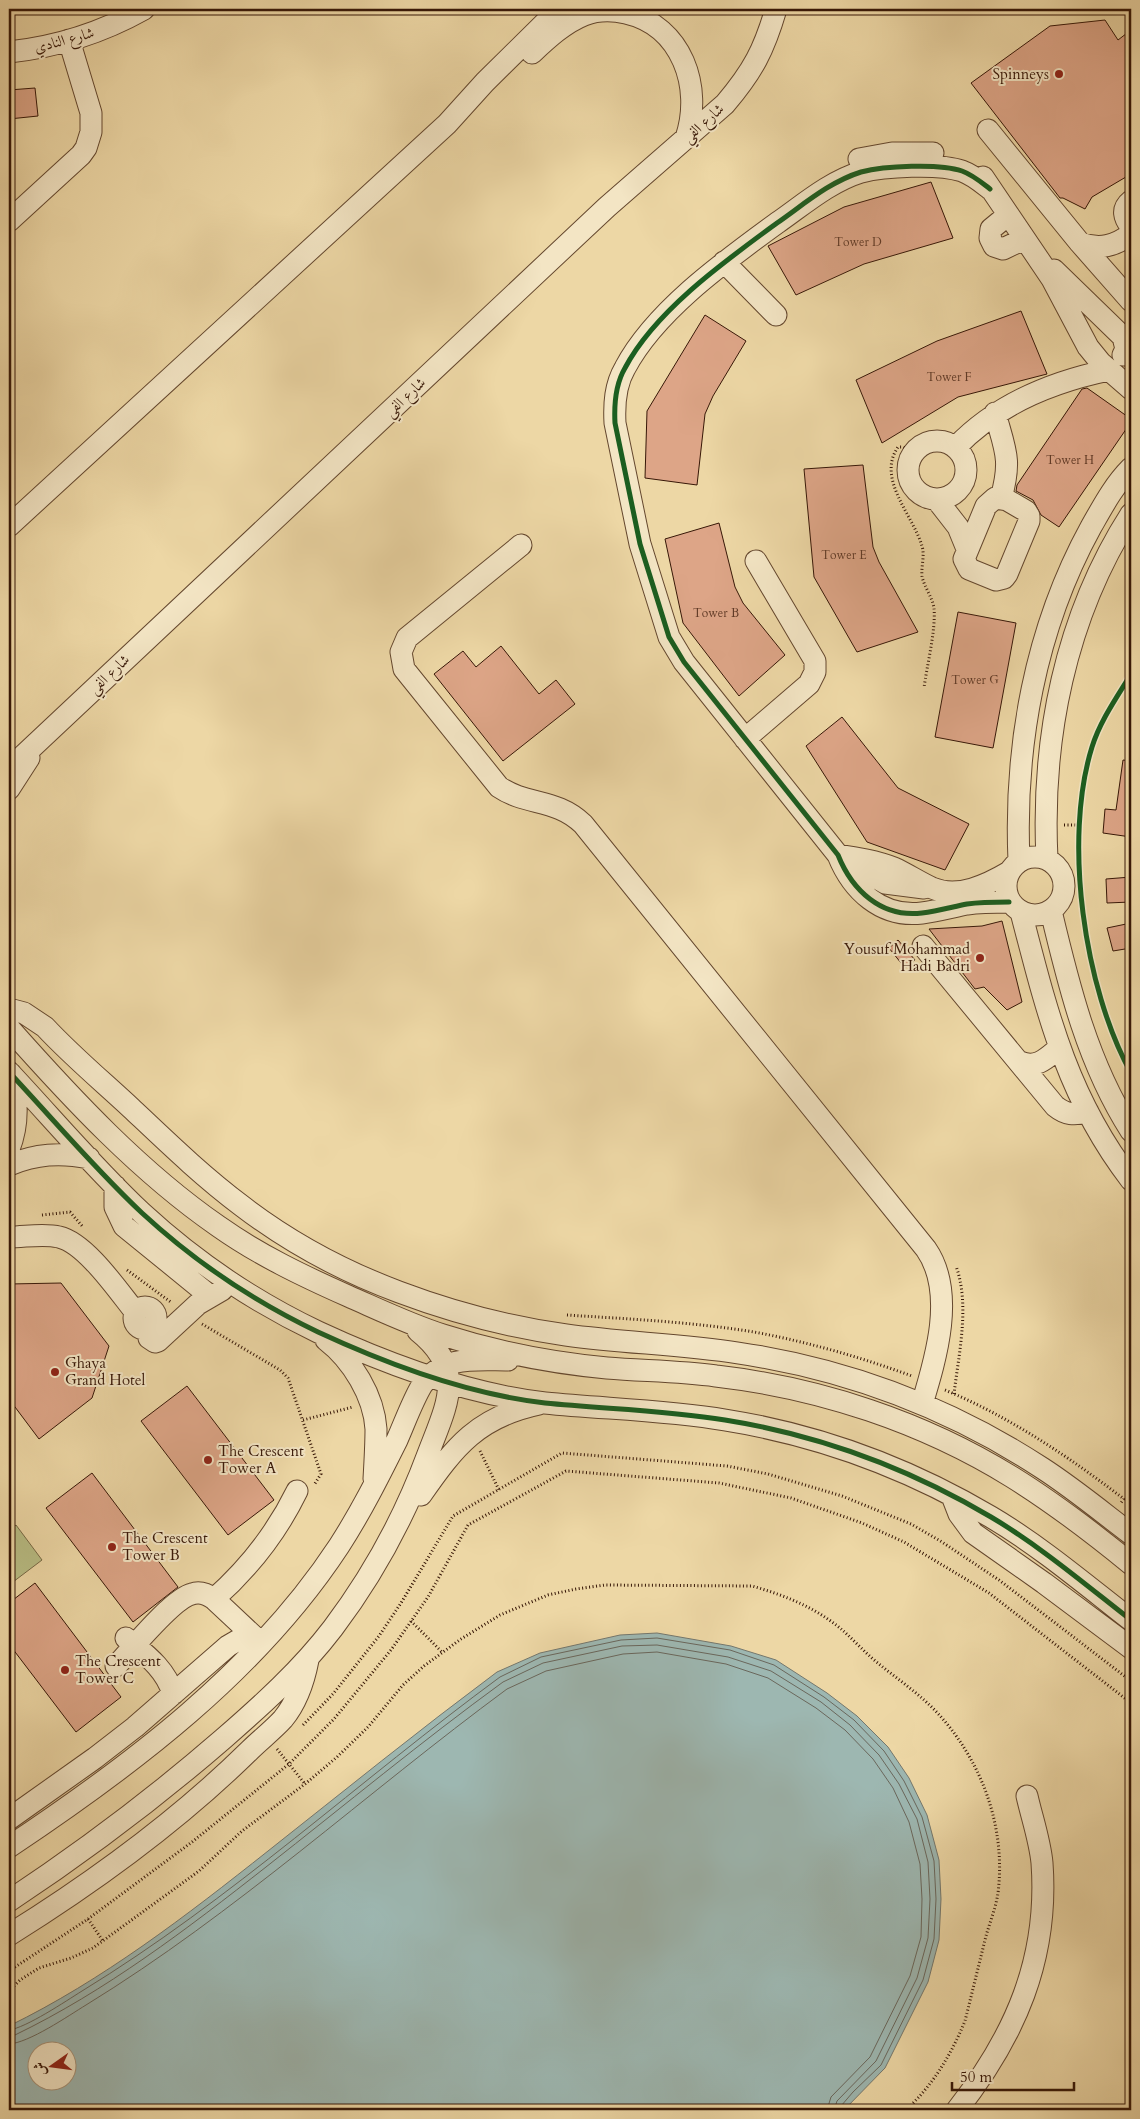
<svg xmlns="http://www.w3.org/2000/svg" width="1140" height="2119" viewBox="0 0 1140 2119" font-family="Cardo,Amiri,serif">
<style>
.green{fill:#b9be85;stroke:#786a46}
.water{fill:#9db7b1;stroke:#74776d;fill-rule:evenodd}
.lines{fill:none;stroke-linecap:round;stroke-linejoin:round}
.shore{stroke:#6a675c;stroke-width:1}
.building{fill:#dda587;stroke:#371707}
.minor-casing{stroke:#64472e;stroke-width:23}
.path{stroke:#371707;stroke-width:3;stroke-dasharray:1 2.5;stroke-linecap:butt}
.minor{stroke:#f3e5c4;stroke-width:21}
.cycleway-casing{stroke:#f3e5c4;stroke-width:8}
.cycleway{stroke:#1b5e20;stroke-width:5}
.poi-dot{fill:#8f2418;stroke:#f3e5c4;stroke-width:2}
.labels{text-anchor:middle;stroke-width:4;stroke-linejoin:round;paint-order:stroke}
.number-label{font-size:12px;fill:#603a27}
.street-label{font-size:15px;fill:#371707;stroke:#f3e5c4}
.poi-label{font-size:15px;fill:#371707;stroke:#f3e5c4;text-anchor:start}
</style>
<rect width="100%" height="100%" fill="#edd7a5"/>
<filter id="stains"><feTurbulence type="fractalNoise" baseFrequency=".004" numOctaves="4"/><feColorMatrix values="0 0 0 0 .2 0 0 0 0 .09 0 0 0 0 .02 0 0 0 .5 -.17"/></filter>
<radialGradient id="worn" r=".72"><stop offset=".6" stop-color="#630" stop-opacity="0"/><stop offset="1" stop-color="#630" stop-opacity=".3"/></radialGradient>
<path class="green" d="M 16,1525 L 42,1560 L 9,1585 L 9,1531 Z"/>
<path class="water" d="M 657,1633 L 731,1646 L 776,1660 L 827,1693 L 857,1716 L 888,1747 L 909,1778 L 927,1815 L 939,1860 L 941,1899 L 939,1940 L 928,1982 L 885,2068 L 844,2110 L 9,2110 L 9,2026 C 103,1980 186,1916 268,1851 C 344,1791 419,1730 497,1672 L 540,1653 L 620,1635 ZM 38,2052 L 68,2052 L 68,2082 L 38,2082 Z"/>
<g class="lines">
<path class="shore" d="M 9,2030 C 26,2028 66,2001 82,1991 C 231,1900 360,1780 500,1677 L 541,1657 L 621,1640 L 657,1638 L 730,1650 L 774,1665 L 824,1697 L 854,1720 L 884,1751 L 904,1781 L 922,1817 L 934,1861 L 936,1899 L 934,1939 L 923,1980 L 881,2065 L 853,2092 L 841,2106 L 840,2110
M 9,2036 L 15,2035 C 106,1991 187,1929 266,1867 C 345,1805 422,1741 503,1682 L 543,1663 L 622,1646 L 657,1645 L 728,1657 L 771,1671 L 821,1702 L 850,1725 L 879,1755 L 899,1784 L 917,1819 L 928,1862 L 930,1899 L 928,1938 L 917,1978 L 876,2061 L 837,2101 L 834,2110
M 9,2044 C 29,2043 68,2016 86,2005 C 236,1913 366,1793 507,1689 L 546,1671 L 623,1654 L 657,1652 L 726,1664 L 768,1678 L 816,1708 L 845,1730 L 873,1759 L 893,1788 L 909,1822 L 920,1864 L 922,1899 L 921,1937 L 910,1976 L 870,2057 L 831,2097 L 827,2110"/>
</g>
<path class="building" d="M 1105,20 L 1118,40 L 1131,30 L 1131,174 L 1092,197 L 1085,209 L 1063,198 L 1060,198 L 971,83 L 1050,26 Z
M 35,88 L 38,116 L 9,119 L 9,90 Z
M 931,182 L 953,238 L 864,264 L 796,295 L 768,246 L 844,207 Z
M 1021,311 L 1047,374 L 958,397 L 882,443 L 856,380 L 937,341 Z
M 705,315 L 746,341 L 713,396 L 705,414 L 697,485 L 645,478 L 647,411 Z
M 1087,388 L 1131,419 L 1131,422 L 1059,527 L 1041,515 L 1033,500 L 1016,491 L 1017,485 L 1082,389 Z
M 863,465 L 873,547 L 879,562 L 918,632 L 857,652 L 814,577 L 804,469 Z
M 719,523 L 735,587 L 743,603 L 785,655 L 739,696 L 683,623 L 665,539 Z
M 958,612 L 1016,623 L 993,748 L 935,737 Z
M 501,646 L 539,694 L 556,680 L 575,704 L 503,761 L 434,674 L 463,651 L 476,667 Z
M 842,717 L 898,788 L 969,824 L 945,870 L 867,842 L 806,746 Z
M 1123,760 L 1131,761 L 1131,837 L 1103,833 L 1105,809 L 1116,810 Z
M 1131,877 L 1131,902 L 1107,903 L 1106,879 Z
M 1002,921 L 1022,1002 L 1007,1010 L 984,987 L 975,989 L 929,929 L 982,926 Z
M 1131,923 L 1131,948 L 1113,951 L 1107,928 Z
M 898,940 L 915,960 L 905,968 L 889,948 Z
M 61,1283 L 109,1346 L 92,1398 L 39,1439 L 9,1399 L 9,1284 Z
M 187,1386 L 274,1500 L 228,1535 L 141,1421 Z
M 92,1473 L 178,1587 L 133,1622 L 46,1508 Z
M 35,1583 L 121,1697 L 76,1732 L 9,1644 L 9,1603 Z"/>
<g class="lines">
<defs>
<path id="minor" d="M 9,52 C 56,47 103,32 144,9
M 532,53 C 547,39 564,23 584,15 C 597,10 613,10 626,13 C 682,26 703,87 686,138
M 988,130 L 1080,243 L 1131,301
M 859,159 L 892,153 L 933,153
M 983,177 L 1052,279 L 1088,347 L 1101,363 L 1131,389
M 990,189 C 981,182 973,175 962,171 C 939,163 884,166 861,172 C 829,182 803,205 777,223 C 725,261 655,311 625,368 C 615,385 614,404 615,423 L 640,544 L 669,637 L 684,662 L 838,855 C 852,890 881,918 922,913 C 937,911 952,907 967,904 C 981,902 995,902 1009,902
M 1131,201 C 1121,209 1124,218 1131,227
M 1008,215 L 991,229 L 990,238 L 994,246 L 1003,249 L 1024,239
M 9,221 L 81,155 L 86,148 L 91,132 L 91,113 L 69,40
M 1080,243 C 1100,250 1115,246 1131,234
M 724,262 L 776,315
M 1054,270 L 1123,337 L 1126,349 L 1123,355
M 995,413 C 1005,450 1012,459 1001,498
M908 470a29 29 0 1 1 58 0a29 29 0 1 1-58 0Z
M 956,447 C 997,404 1051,382 1109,370
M 995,498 L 1007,500 L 1026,511 L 1029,516 L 1029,521 L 1007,574 L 1004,578 L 996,580 L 969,569 L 964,559 L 986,506 Z
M 937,500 L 958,527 L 967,549
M 9,526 L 447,124 L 485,82 L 559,9
M 521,545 L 407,638 L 401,652 L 404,669 L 499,787 C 527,806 556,798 583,824 L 926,1249 C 956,1292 936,1358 922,1404
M 745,739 L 809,684 L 815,672 L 815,661 L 756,561
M 9,769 L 607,207 L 725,104 C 753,71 764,50 776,9
M 9,789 L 29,758
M 838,855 C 857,858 876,861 894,868 C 907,874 919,882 932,888 C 958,899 987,885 1009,872
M1006 886a29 29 0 1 1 58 0a29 29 0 1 1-58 0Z
M 1047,859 C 1041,739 1065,617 1131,514
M 846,860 L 885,883 L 924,888
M 1019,861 C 1014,746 1035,629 1091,527 C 1103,506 1114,485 1131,468
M 1051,911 C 1069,987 1088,1064 1131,1131
M 1021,912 C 1047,1012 1067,1097 1131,1180
M 923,946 L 1055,1106 C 1066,1115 1074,1115 1088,1112
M 9,1009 L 24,1013 L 45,1027 C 72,1056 102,1081 131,1108 C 167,1142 202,1176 242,1206 C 289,1242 343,1271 399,1292 C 452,1312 509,1327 566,1335 C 623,1343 681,1344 738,1353 C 846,1369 950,1408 1042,1468 C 1073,1488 1102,1512 1131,1534
M 9,1028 C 72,1099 140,1172 218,1226 C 259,1255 303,1276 348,1296 C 380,1310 411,1325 443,1335 C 496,1352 552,1363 607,1368 C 643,1371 680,1371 716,1376 C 820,1388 923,1422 1012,1477 C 1054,1503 1093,1533 1131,1564
M 1020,1062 C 1037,1069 1047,1058 1059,1048
M 9,1072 C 53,1119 95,1169 142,1213 C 193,1260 255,1302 318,1332 C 389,1365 467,1394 545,1403 C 605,1409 666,1410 725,1420 C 819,1435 910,1469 991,1517 C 1040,1546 1086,1585 1131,1620
M 9,1149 C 19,1124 18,1100 11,1074
M 9,1165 C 36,1154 60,1152 89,1158
M 115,1186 L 115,1207 L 124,1226 L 210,1296
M 9,1237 C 25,1237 44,1233 59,1237 C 86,1243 119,1292 136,1313
M134 1318a11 11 0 1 1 22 0a11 11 0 1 1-22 0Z
M 148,1328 L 149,1338 L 155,1342 L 158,1341 L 198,1304 L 222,1290
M 326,1340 C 352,1360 374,1396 376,1429 C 376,1445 375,1462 374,1479
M 421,1495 C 455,1446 478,1417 539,1404
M 952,1496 L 959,1514 L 973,1533 L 1044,1583 L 1131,1648
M 214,1599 C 249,1568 276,1534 297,1491
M 126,1638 C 145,1654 166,1669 173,1694
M 116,1666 C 131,1650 173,1598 192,1594 C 200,1591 207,1594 214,1599 L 260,1642
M 9,1819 L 95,1758 L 135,1727 L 228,1646 L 240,1639 L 252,1635
M 9,1847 C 132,1765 257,1671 339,1546 C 361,1512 379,1476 397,1440 C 405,1422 412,1402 422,1385 C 442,1355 476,1360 508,1360
M 9,1901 C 83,1852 155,1798 223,1739 C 262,1705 301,1670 333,1628 C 373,1575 405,1516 428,1454 C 447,1404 467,1370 418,1331
M 9,1935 C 94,1882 178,1821 250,1750 C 260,1740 273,1730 283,1719 C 297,1702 304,1681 308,1660
M 957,2110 C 1015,2036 1049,1959 1042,1863 C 1040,1841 1032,1818 1027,1796"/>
</defs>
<use href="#minor" class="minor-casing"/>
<path class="path" d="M 914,452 L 903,447 L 898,447 C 876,479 913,515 922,546 C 925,556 921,566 922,576 C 924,587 932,596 934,608 C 936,630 927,665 924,688
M 1064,825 L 1079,825
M 42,1215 L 70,1212 L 83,1227
M 127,1270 L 172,1303
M 567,1315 C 629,1319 693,1322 754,1332 C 808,1342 860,1357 912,1376
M 202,1324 L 280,1370 L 288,1378 L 321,1474 L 314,1485
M 945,1390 C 1010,1417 1069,1457 1124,1499 L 1120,1504
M 954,1394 C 959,1352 970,1305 956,1266
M 303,1420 L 353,1407
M 480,1451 L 499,1490
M 411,1621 L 442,1652
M 303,1725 L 333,1694 L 379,1636 L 401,1603 L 453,1516 L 562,1453 L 727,1466 L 768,1474 L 842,1496 L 911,1524 L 942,1542 L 999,1580 L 1131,1681
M 277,1749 L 305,1784
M 88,1919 L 103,1941
M 9,1971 L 88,1919 L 192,1842 L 289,1764 L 334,1719 L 391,1650 L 428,1597 L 468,1525 L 566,1471 L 719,1483 L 791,1498 L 862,1523 L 904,1542 L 989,1593 L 1131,1703
M 9,1991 L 20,1980 L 39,1968 L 71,1958 L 93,1948 L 199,1871 L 242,1831 L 305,1784 L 337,1757 L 368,1727 L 403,1685 L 424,1666 L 461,1639 L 500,1615 L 548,1595 L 576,1589 L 605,1585 L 752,1586 C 784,1595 814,1607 840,1628 C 853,1639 865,1653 879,1664 C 900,1681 924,1697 942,1718 C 983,1765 1006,1829 998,1893 C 996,1907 990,1922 986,1936 C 979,1964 972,1993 965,2021 C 951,2055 933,2085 906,2110"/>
<use href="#minor" class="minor"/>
<defs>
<path id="cycleway" d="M 990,189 C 981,182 973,175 962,171 C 939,163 884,166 861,172 C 829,182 803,205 777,223 C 725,261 655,311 625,368 C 615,385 614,404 615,423 L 640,544 L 669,637 L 684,662 L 838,855 C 852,890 881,918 922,913 C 937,911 952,907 967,904 C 981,902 995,902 1009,902
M 1131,674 C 1117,697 1100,721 1092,747 C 1063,840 1084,988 1131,1073
M 9,1072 C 53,1119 95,1169 142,1213 C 193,1260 255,1302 318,1332 C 389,1365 467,1394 545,1403 C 605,1409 666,1410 725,1420 C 819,1435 910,1469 991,1517 C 1040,1546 1086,1585 1131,1620"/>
</defs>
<use href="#cycleway" class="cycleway-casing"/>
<use href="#cycleway" class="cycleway"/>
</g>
<g class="poi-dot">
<circle cx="1059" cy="74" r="5"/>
<circle cx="980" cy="958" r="5"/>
<circle cx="55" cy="1372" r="5"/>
<circle cx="208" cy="1460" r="5"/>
<circle cx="112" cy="1547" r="5"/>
<circle cx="65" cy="1670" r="5"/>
</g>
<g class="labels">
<g class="number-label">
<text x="858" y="246">Tower D</text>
<text x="949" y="381">Tower F</text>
<text x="1070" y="464">Tower H</text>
<text x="844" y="559">Tower E</text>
<text x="716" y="617">Tower B</text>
<text x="975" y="684">Tower G</text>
</g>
<g class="street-label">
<text transform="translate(64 40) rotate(-15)" y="5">شارع النادي</text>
<text transform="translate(703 123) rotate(-42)" y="5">شارع الفي</text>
<text transform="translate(405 397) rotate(-43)" y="5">شارع الفي</text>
<text transform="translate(109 674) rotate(-43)" y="5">شارع الفي</text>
</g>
<g class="poi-label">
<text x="1049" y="79" text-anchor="end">Spinneys</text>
<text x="970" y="954" text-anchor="end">Yousuf Mohammad<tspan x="970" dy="17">Hadi Badri</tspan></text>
<text x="65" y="1368">Ghaya<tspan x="65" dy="17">Grand Hotel</tspan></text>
<text x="218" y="1456">The Crescent<tspan x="218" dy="17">Tower A</tspan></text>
<text x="122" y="1543">The Crescent<tspan x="122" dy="17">Tower B</tspan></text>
<text x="75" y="1666">The Crescent<tspan x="75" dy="17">Tower C</tspan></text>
</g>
</g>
<rect width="1140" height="2119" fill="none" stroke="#edd7a5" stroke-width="30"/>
<rect x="10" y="10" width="1120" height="2099" fill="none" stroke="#371707" stroke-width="2.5"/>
<rect x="15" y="15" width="1110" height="2089" fill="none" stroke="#371707"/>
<g transform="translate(52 2066) rotate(256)"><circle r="24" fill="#f3e5c4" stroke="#a89378"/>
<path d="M0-4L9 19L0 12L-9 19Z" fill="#8f2418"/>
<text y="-8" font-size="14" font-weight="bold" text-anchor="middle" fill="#371707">ش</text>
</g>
<path d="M952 2082v8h122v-8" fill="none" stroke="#371707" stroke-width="2.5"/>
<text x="960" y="2082" font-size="15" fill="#371707" stroke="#f3e5c4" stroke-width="4" paint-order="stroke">50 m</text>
<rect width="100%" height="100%" filter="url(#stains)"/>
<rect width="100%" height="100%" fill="url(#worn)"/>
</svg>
